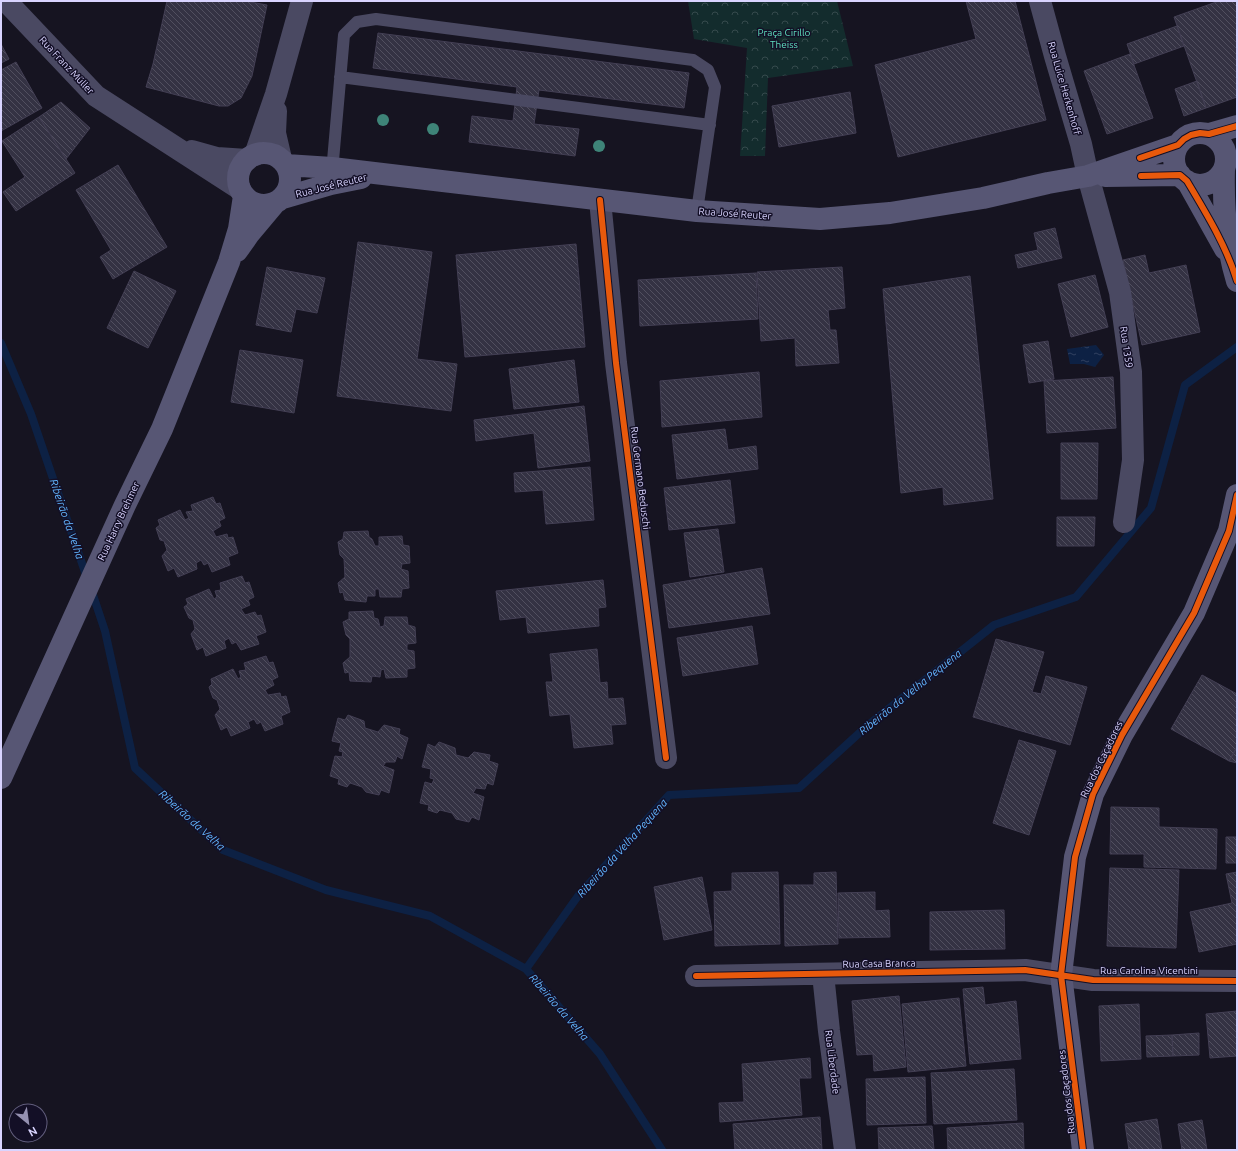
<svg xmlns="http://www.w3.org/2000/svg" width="1238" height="1151" viewBox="0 0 1238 1151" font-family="Ubuntu,sans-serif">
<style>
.park{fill:url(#park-crowns)}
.water{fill:url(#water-ripples)}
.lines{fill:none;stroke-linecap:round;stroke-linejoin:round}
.stream{stroke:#0d2144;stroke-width:8}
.building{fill:url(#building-back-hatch);stroke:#433f54}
.service{stroke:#4a4962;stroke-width:12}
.minor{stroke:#4a4962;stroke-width:22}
.tertiary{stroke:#4a4962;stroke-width:22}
.secondary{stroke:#575674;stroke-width:22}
.cycleway-casing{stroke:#130f26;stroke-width:8}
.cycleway{stroke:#e8590c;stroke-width:6}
.tree{fill:#3e8478}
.labels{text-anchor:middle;stroke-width:3;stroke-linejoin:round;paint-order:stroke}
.park-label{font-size:10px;fill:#5fe0c0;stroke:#130f26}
.street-label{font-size:10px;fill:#d9d4ff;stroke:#130f26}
.water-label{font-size:11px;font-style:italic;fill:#62b6ff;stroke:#130f26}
</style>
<defs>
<pattern id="park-crowns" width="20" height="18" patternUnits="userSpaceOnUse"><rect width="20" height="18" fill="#132c2d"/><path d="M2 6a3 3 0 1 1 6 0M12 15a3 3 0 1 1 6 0" fill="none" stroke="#354a4c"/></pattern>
<pattern id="water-ripples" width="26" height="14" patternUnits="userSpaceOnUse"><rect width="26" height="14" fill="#0d2144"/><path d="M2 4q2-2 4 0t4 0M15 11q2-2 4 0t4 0" fill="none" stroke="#304060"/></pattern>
<pattern id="building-back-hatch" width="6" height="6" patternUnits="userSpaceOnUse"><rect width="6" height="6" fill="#343243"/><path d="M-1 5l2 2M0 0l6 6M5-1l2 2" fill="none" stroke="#514f5f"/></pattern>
</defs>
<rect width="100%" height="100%" fill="#161421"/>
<path class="park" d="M 688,1 L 837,1 L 853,66 L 768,78 L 765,156 L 740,156 L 747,48 L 694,39 Z"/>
<path class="water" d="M 1096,345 L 1104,355 L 1095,367 L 1084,364 L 1070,364 L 1067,349 Z"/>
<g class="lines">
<path class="stream" d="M 1,343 L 31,414 L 87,578
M 91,589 L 105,631 L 135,768 L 223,850 L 326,890 L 430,916 L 526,969 L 600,1054 L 662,1150
M 526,969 L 578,896 L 669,795 L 799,788 L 867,726 L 994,625 L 1076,597 L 1151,508 L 1185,385 L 1237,347"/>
</g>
<path class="building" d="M 167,1 L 245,1 L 267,5 L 252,76 L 241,98 L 228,106 L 219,106 L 146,87 L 153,64 Z
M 966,1 L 1015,1 L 1046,120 L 898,157 L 875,65 L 976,39 Z
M 1219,1 L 1237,1 L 1237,97 L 1206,108 L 1174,17 Z
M 1177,26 L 1184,46 L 1134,64 L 1127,44 Z
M 378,33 L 689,73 L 684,108 L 539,90 L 534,124 L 579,129 L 575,156 L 469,142 L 472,116 L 513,121 L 517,87 L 373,68 Z
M 1,44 L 9,59 L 1,63 Z
M 1130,54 L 1153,118 L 1107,134 L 1084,71 Z
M 16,62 L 42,108 L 1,131 L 1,70 Z
M 1197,81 L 1206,108 L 1184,116 L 1175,89 Z
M 850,92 L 856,133 L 779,147 L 772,106 Z
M 61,102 L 90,128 L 66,159 L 39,117 Z
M 39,117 L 75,173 L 16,211 L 3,192 L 25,177 L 2,141 Z
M 118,165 L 167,247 L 113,279 L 100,257 L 111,250 L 76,190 Z
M 1055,228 L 1062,258 L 1018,268 L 1015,255 L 1038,250 L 1034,233 Z
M 358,242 L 432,252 L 417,359 L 457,364 L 451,411 L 337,396 Z
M 576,244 L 585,347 L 465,357 L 456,255 Z
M 1145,255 L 1149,273 L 1186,265 L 1200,332 L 1142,345 L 1123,260 Z
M 267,267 L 325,278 L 317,313 L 296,309 L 291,332 L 256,325 Z
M 842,267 L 845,308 L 828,310 L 830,330 L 836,330 L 839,363 L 796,366 L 795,338 L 761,341 L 757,272 Z
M 134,271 L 176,291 L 148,348 L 107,328 Z
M 756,273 L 758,319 L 640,326 L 638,280 Z
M 1095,275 L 1108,327 L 1071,337 L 1058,284 Z
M 970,276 L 993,499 L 944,505 L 943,487 L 901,493 L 883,289 Z
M 1048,341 L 1054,379 L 1029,383 L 1023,345 Z
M 240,350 L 303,360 L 294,413 L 231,402 Z
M 574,360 L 579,402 L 514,409 L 509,369 Z
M 759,372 L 762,417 L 662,427 L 660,381 Z
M 1113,377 L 1116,428 L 1047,433 L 1044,381 Z
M 584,406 L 590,461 L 538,468 L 534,433 L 476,441 L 474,420 Z
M 725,429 L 728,450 L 756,446 L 758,469 L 677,479 L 672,435 Z
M 1061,443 L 1098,443 L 1097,499 L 1061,499 Z
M 590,467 L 594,520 L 546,524 L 543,490 L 515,492 L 514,473 Z
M 730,480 L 735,523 L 669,530 L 664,488 Z
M 213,497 L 216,504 L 220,503 L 225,518 L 219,521 L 221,526 L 213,531 L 216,537 L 227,534 L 228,538 L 233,537 L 238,553 L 228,557 L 230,565 L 212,572 L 208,563 L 204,565 L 201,560 L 196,563 L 197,569 L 178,577 L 174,568 L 168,571 L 162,556 L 167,550 L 164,541 L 160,540 L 156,528 L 160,525 L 158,520 L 180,510 L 185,520 L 189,518 L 186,512 L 193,511 L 191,505 Z
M 1057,517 L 1095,517 L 1094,546 L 1057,546 Z
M 718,529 L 724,572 L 690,577 L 684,533 Z
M 368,531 L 369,537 L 372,539 L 375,546 L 379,546 L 379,537 L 402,536 L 403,545 L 409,546 L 410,563 L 402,564 L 401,569 L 408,571 L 409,588 L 402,589 L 401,597 L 380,597 L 379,589 L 375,589 L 375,596 L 367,596 L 366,602 L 345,600 L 343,592 L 340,593 L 338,583 L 345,577 L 344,559 L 340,555 L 338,542 L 343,539 L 344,532 Z
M 762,568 L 770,614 L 669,628 L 663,585 Z
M 242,576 L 245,583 L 249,582 L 254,597 L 248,600 L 250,605 L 241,609 L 245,615 L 255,612 L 257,616 L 261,615 L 266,632 L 256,636 L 259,644 L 241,650 L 236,642 L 232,644 L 229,638 L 224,641 L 226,648 L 206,656 L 203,647 L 197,650 L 191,634 L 195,629 L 193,620 L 189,618 L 184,607 L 188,604 L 186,599 L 209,589 L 214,599 L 217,597 L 215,591 L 221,590 L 220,583 Z
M 603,580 L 606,607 L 598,608 L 599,626 L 528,633 L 526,617 L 500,620 L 496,591 Z
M 373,611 L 374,618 L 378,619 L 380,627 L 384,626 L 385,617 L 407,617 L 408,625 L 415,627 L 416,643 L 407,644 L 407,650 L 414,651 L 415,668 L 407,669 L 407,677 L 386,678 L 384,669 L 381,670 L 380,677 L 372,676 L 371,682 L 350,681 L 349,672 L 345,673 L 343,663 L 350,657 L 350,639 L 346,635 L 343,622 L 349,619 L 349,612 Z
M 752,626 L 758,664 L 683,676 L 677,638 Z
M 996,639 L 1044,652 L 1032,692 L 1041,694 L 1046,676 L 1087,687 L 1070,745 L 973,717 Z
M 597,649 L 600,683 L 607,682 L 608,699 L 623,698 L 626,724 L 611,725 L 613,744 L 574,748 L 570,714 L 550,716 L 546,682 L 553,682 L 550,654 Z
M 266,656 L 269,663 L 273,662 L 278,677 L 272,680 L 274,685 L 265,690 L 268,695 L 280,693 L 281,697 L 286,696 L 290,712 L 281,716 L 283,724 L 265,731 L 261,722 L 257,724 L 254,719 L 248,722 L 250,728 L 231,736 L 227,727 L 221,730 L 215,715 L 220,709 L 217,700 L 213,698 L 209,687 L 212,684 L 211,679 L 233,669 L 238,679 L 241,677 L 239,671 L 246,670 L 244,663 Z
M 1202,675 L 1237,694 L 1237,747 L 1229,761 L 1171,729 Z
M 348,715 L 364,721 L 365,728 L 378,732 L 384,725 L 400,729 L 399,734 L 408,738 L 402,759 L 397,756 L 395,762 L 386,762 L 383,766 L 394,770 L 389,793 L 381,790 L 379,795 L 366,792 L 362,787 L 350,783 L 347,787 L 338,784 L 339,779 L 330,776 L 335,756 L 342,757 L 343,752 L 339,751 L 341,743 L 332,741 L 338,718 L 345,720 Z
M 1019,740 L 1056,751 L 1029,835 L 993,823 Z
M 439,742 L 455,748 L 456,755 L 468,758 L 474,752 L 490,755 L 489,761 L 498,764 L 493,785 L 487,783 L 485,789 L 476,788 L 473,793 L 484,797 L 479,820 L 472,817 L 469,822 L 456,819 L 452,813 L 440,810 L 437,813 L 428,810 L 429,805 L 420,803 L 425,782 L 432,784 L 434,779 L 430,778 L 431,769 L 422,767 L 428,744 L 435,747 Z
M 1237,747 L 1237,763 L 1229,761 Z
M 1111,807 L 1159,808 L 1159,827 L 1217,829 L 1216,869 L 1144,867 L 1144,854 L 1110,854 Z
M 1226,837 L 1237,837 L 1237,863 L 1226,863 Z
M 1110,868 L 1179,870 L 1176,948 L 1107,946 Z
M 778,872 L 780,944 L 715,946 L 714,892 L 732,891 L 732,873 Z
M 836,872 L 838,944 L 785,946 L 784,885 L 814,885 L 814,873 Z
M 1237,872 L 1237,944 L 1199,952 L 1190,912 L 1232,903 L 1226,874 Z
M 702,877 L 712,930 L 664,940 L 654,887 Z
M 875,892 L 875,911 L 889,910 L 890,937 L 839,938 L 838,893 Z
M 1004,910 L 1005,949 L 930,950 L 930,912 Z
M 983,987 L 985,1005 L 1016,1001 L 1021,1059 L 970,1064 L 963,989 Z
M 899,996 L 906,1067 L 874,1071 L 873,1054 L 857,1055 L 852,1001 Z
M 959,998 L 966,1066 L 908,1072 L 902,1004 Z
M 1139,1004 L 1141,1059 L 1101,1061 L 1099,1006 Z
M 1237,1011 L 1237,1056 L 1210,1058 L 1206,1014 Z
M 1199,1033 L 1199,1055 L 1173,1056 L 1172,1035 Z
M 1172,1035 L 1173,1056 L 1147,1057 L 1146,1036 Z
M 810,1058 L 811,1078 L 799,1078 L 802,1115 L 720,1122 L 719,1103 L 744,1102 L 742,1064 Z
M 1014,1069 L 1017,1120 L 934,1124 L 931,1073 Z
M 925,1077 L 926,1123 L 867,1125 L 866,1079 Z
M 820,1117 L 822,1150 L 735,1150 L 733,1124 Z
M 1157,1119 L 1162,1150 L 1129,1150 L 1125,1124 Z
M 1202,1120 L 1207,1150 L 1182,1150 L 1178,1124 Z
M 1023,1123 L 1024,1150 L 948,1150 L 947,1128 Z
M 932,1126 L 934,1150 L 879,1150 L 878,1128 Z"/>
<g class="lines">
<path class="service" d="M 340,77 L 710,125
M 332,172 L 344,35 L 357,22 L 376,19 L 693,60 L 708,70 L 715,87 L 697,211"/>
<path class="minor" d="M 1040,1 L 1055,56 L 1081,144 L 1088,176 L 1120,292 L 1131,372 L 1133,460 L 1124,522
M 276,111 L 275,133 L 281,159
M 255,155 L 276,94 L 302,1
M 600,200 L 616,363 L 666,758
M 823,974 L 829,1031 L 845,1150
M 696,976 L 1025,970 L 1093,980 L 1237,981"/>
<path class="tertiary" d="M 6,1 L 96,96 L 240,189
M 192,151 L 217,158 L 247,160"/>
<path class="secondary" d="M1174 159a26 26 0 1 1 52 0a26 26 0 1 1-52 0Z
M 1209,134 L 1237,126
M238 179a26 26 0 1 1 52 0a26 26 0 1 1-52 0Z
M 286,165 L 332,168 L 697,211 L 820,219 L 890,213 L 983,198 L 1048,183 L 1088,176 L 1178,145
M 1224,170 C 1223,207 1226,245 1237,281
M 1105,176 L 1180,175
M 1187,181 L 1225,249
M 283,198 L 331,184 L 361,178
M 237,251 L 249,234 L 275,203
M 1,778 L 125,505 L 162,429 L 229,262 L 239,229 L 244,196
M 1083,1150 L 1061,975 L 1075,857 L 1093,794 L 1122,735 L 1194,613 L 1229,531 L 1237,495"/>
<defs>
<path id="cycleway" d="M 1140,158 L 1178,145 L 1184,139 L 1191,135 L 1200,133 L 1209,134 L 1237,126
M 1141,176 L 1180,175 L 1187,181 C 1206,213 1226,245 1237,281
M 600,200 L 616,363 L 666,758
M 696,976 L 1025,970 L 1093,980 L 1237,981
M 1083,1150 L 1061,975 L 1075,857 L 1093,794 L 1122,735 L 1194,613 L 1229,531 L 1237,495"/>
</defs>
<use href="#cycleway" class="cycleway-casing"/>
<use href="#cycleway" class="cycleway"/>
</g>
<g class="tree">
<circle cx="383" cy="120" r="6"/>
<circle cx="433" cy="129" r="6"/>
<circle cx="599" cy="146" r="6"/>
</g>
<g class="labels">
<g class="park-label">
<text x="784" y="36">Praça Cirillo<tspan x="784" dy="12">Theiss</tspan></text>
</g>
<g class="street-label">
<text transform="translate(67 65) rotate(47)" y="4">Rua Franz Müller</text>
<text transform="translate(1065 88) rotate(74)" y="4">Rua Luice Herkenhoff</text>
<text transform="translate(331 185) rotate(-14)" y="4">Rua José Reuter</text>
<text transform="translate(735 213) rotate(4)" y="4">Rua José Reuter</text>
<text transform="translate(1127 347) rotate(82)" y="4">Rua 1359</text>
<text transform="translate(641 478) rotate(83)" y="4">Rua Germano Beduschi</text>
<text transform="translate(118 521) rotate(-65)" y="4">Rua Harry Brehmer</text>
<text transform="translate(1101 759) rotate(-64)" y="4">Rua dos Caçadores</text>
<text transform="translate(879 963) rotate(-1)" y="4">Rua Casa Branca</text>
<text x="1149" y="974">Rua Carolina Vicentini</text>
<text transform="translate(833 1062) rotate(83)" y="4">Rua Liberdade</text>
<text transform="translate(1066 1092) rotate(-97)" y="4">Rua dos Caçadores</text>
</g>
<g class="water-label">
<text transform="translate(67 519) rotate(71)" y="4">Ribeirão da Velha</text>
<text transform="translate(910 692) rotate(-39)" y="4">Ribeirão da Velha Pequena</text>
<text transform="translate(192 820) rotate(42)" y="4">Ribeirão da Velha</text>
<text transform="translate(622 848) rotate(-48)" y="4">Ribeirão da Velha Pequena</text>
<text transform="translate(559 1007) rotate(49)" y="4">Ribeirão da Velha</text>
</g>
</g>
<rect width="1238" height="1151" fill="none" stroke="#d9d4ff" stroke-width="4"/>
<g transform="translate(28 1123) rotate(151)"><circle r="19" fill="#130f26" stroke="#625e7d"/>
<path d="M0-3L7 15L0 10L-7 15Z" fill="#9591b1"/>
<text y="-6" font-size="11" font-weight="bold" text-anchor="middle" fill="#d9d4ff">N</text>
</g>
</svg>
